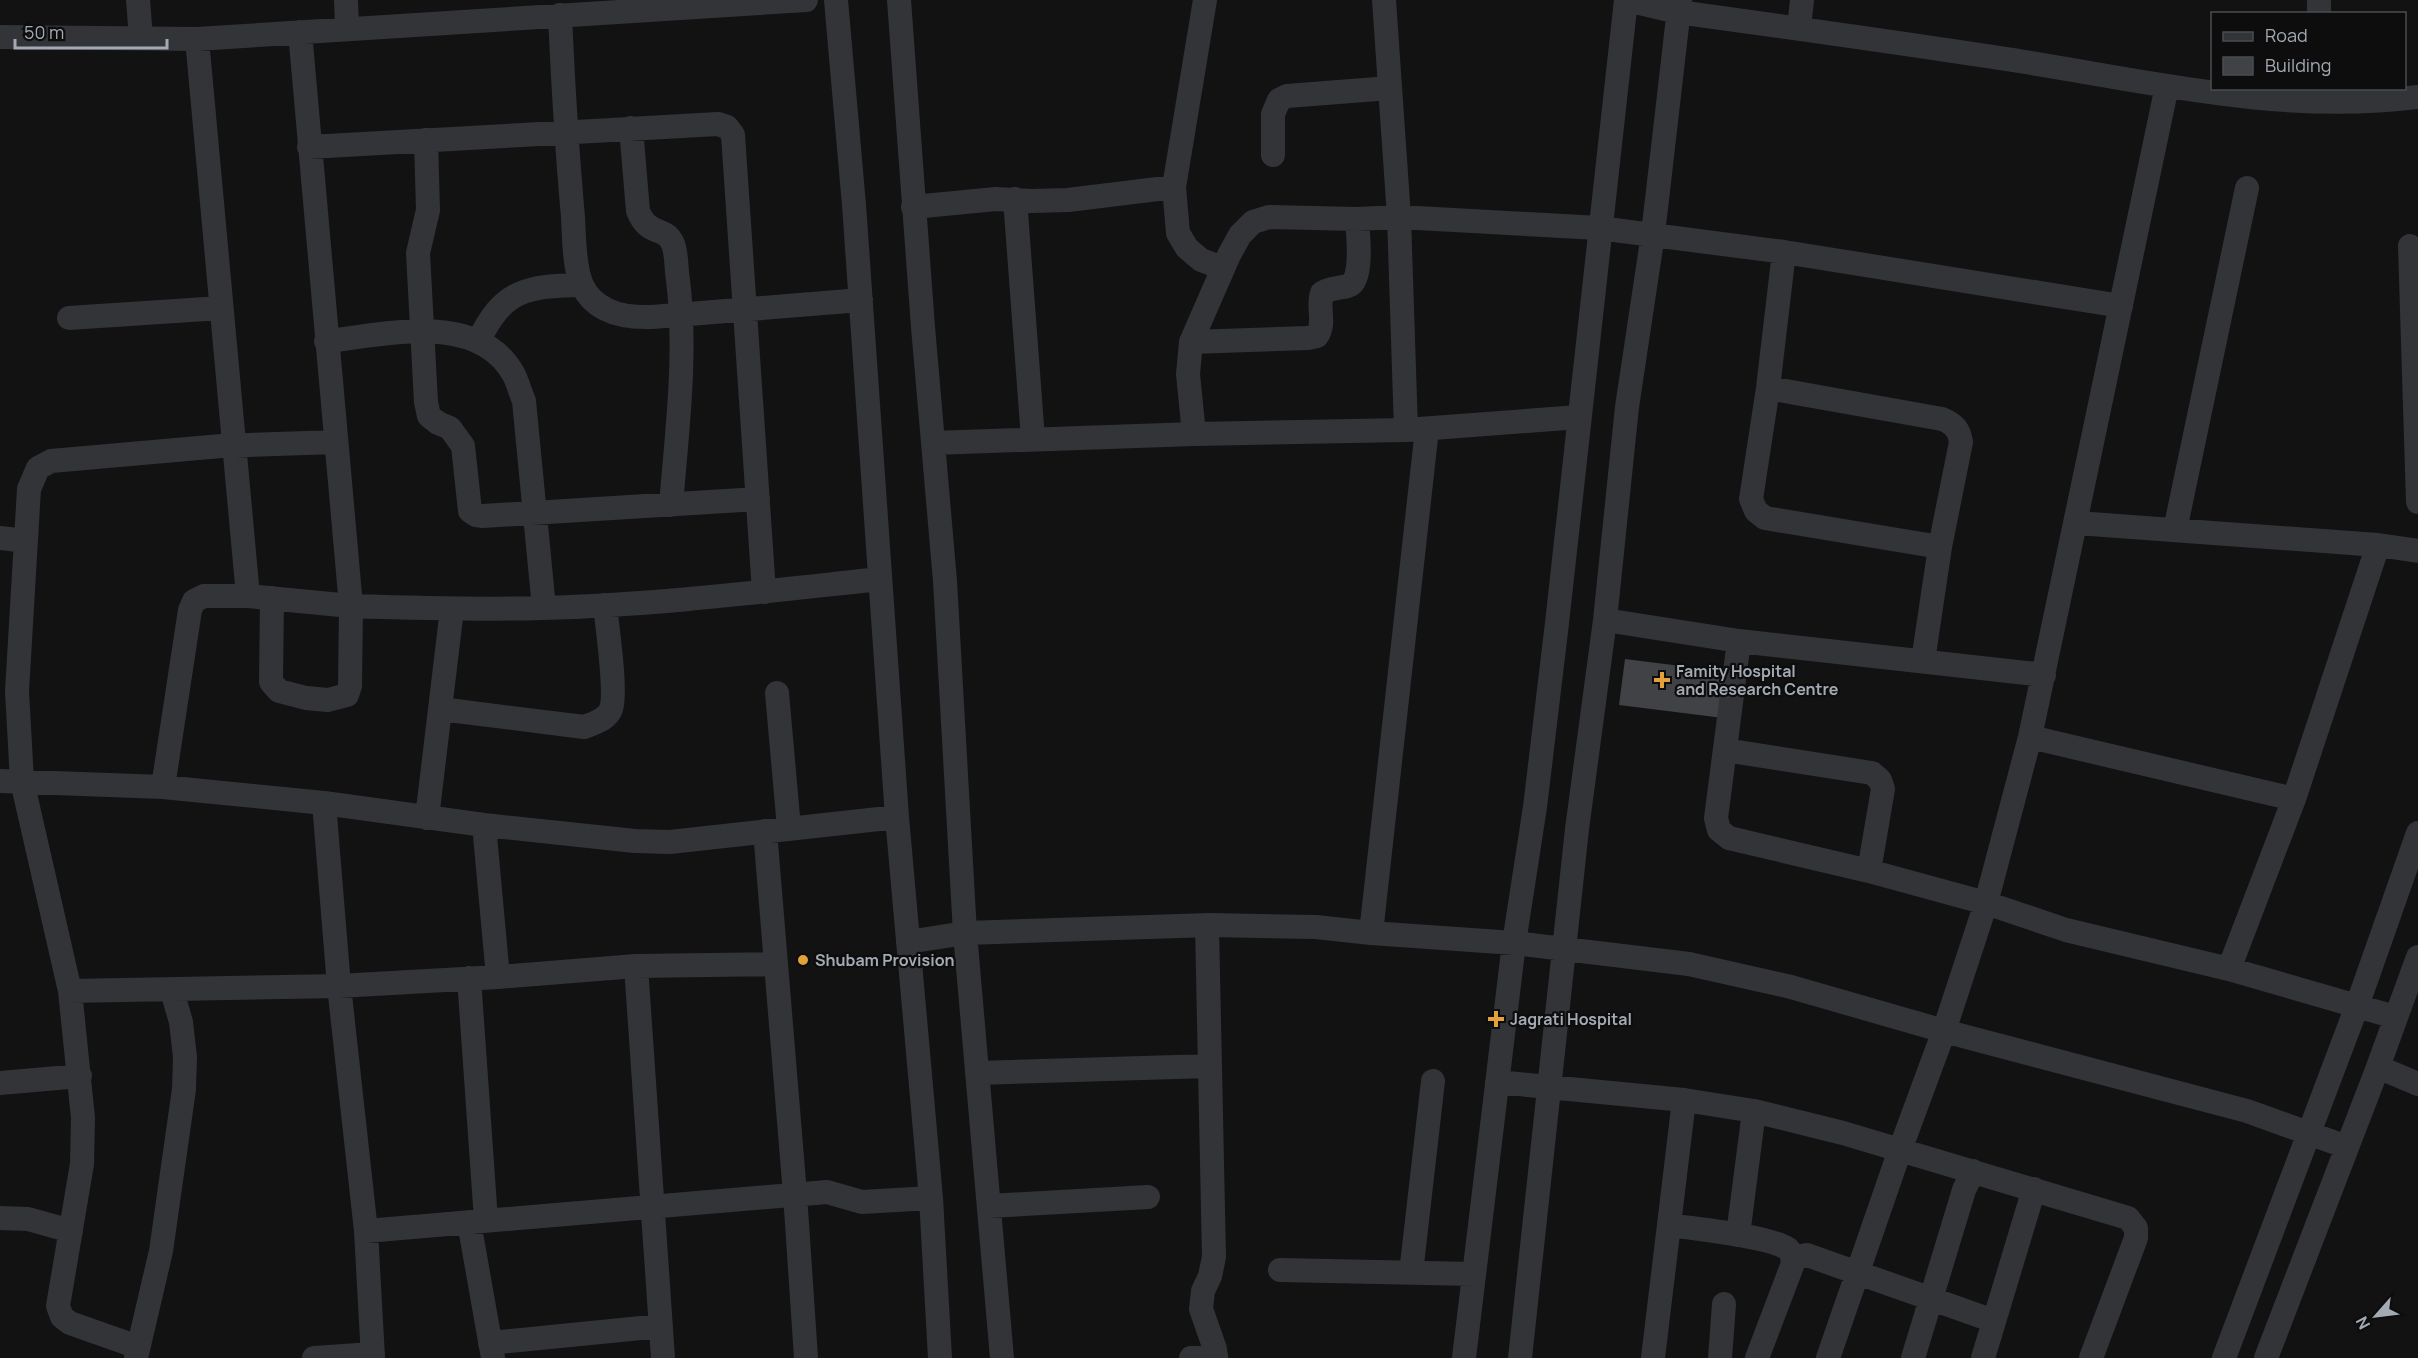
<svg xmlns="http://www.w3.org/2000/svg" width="2418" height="1358" viewBox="0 0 2418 1358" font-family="Manrope,sans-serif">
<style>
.building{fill:#414246}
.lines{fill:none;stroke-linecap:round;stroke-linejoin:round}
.minor{stroke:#333438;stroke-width:24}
.poi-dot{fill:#e2a13b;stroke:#0d0d0e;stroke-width:2}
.labels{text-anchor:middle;stroke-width:4.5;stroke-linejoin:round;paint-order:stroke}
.poi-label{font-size:16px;font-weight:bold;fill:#a4aab3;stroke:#0d0d0e;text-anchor:start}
</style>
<rect width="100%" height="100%" fill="#121213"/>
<path class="building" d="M 1625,659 L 1729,672 L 1723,718 L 1619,705 Z"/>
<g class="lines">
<path class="minor" d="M 138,0 L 141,38
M 346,0 L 347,28
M 836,0 L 854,205 L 897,817 L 931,1198 L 940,1358
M 899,0 L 923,327 L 945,581 L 965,933 L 1002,1358
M 1205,0 L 1174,187 L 1178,233 L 1187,248 L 1201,260 L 1223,268
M 1384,0 L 1399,217 L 1406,430
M 1627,0 L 1678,12 C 1794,28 1910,44 2025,62 C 2155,83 2286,114 2418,97
M 2319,0 L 2319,14
M 560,15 C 563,83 567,150 573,217 C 574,236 574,268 582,285 C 595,313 625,318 652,317 L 861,300
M 1799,28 L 1802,0
M 0,37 L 197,39 L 806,0
M 197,39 L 248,596
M 631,128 L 638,211 C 649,238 665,225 673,244 C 677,254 676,269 678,280 C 687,354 677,431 671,505
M 426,140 L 428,210 L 418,253 L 426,402 L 429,416 L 438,423 L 450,428 L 463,446 L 470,511 L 476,515 L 483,516 L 758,499
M 309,147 L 718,124 L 727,127 L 733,135 L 764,592
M 1273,155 L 1273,114 L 1279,100 L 1287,96 L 1390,88
M 1015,199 L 1033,439
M 913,207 L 996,199 L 1031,201 L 1068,200 L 1174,187
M 2410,246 L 2418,502
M 1784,252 L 1768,388 L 1751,499 L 1756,511 L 1765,518 L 1940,547
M 69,318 L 221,308
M 326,341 C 384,335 479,310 514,375 C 518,383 520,392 524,401 L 544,608
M 478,342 C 503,289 527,286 582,285
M 1191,342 L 1308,338 L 1317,336 C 1326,323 1317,307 1322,293 C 1331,287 1341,289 1350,285 C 1363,279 1358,232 1357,219
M 1768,388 L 1942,419 C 1954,424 1959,429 1961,442 L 1940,547 L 1923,661
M 1194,434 L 1188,374 L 1191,342 L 1229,255 L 1240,235 L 1253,222 L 1269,217 L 1357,219 L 1399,217 L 1599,228 L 1784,252 L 2121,306
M 933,443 L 1194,434 L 1406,430 L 1579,417
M 2077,523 L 2378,545 L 2418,551
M 2175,530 L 2247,188
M 0,538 L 26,541
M 272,598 L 271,682 L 279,691 L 306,698 L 328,700 L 347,695 L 350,686 L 351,606 C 415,608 479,610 543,608 C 655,605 768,591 880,579
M 1605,620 L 1739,641 L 2044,675
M 1739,641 L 1716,818 L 1719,830 L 1729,838 L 1869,871 L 1986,903 L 2066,930 L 2229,969 L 2395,1017
M 777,693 L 789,828
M 440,709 L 584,727 C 594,723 607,720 611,709 C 617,692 607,626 605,605
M 2030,737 L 2294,799
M 1725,750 L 1872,773 L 1880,780 L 1883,789 L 1869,871
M 0,781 L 163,787 L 324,803 L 484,825 L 635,841 L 670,842 L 897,817
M 163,787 L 190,610 L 194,601 L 204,596 L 248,596 L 351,606 L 300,32
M 324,803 L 339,986 L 366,1231 L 373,1358
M 427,818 L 452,609
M 484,825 L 498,977
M 765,831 L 795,1194 L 806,1358
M 1207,926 L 1214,1257 L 1210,1276 L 1203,1291 L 1201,1309 L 1215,1349 L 1216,1358
M 1371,933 L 1427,429
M 908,942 L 965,933 L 1210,925 L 1316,927 L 1371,933 L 1514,943 L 1689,964 L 1791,987 L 1944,1031 L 2247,1111 L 2347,1147
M 636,966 L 663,1358
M 2229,969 L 2294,799 L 2378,545
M 469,978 L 486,1220
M 70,991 L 339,986 L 498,977 L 636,966 L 776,964
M 2378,1067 L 2418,1084
M 977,1073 L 1210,1066
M 1497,1082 L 1684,1100 L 1754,1111 L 1843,1133 L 2128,1218 L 2136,1228 L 2136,1238 L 2091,1358
M 0,1083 L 80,1076
M 989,1206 L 1148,1197
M 0,1218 L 28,1219 L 71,1231
M 469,1222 L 493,1358
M 1670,1225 C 1695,1229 1770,1236 1788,1249 C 1793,1254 1793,1260 1792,1266 L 1757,1358
M 366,1231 L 827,1192 L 862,1202 L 931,1198
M 1738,1235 L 1754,1111
M 1793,1258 L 1807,1255 L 1994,1321
M 1280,1270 L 1474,1274
M 1411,1273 L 1433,1081
M 490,1343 L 661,1326
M 138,1347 L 70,1323 L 62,1317 L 58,1306 L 82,1164 L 83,1118 L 70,991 L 22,781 L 17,691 L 29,489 L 38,468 L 51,461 L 221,446 L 336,442
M 136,1358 L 161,1251 L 184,1089 L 185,1057 L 181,1022 L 172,991
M 314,1358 L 373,1354
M 1191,1358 L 1216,1356
M 1464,1358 L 1514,943 L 1535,807 L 1557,623 L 1626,0
M 1520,1358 L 1577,829 L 1605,620 L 1627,407 L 1653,234 L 1680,0
M 1653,1358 L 1684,1100
M 1720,1358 L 1724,1304
M 1828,1358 L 1900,1150 L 1944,1031 L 1986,903 L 2030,737 L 2167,86
M 1913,1358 L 1964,1190 L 1973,1171
M 1983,1358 L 2034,1189
M 2224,1358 L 2357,1006 L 2418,833
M 2266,1358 L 2378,1067 L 2418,957"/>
</g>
<g class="poi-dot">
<path d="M1659 671h6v6h6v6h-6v6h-6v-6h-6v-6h6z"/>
<circle cx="803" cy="960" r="6"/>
<path d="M1493 1010h6v6h6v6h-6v6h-6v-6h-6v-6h6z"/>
</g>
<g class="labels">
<g class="poi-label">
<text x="1676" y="677">Famity Hospital<tspan x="1676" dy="18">and Research Centre</tspan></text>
<text x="815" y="966">Shubam Provision</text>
<text x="1510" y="1025">Jagrati Hospital</text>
</g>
</g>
<rect x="2211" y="12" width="195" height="78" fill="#0d0d0e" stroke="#494c50" stroke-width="1.5"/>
<rect x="2223" y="32" width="30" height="9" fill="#333438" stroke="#494c50" stroke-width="1.5"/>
<text x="2265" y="42" font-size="18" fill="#a4aab3">Road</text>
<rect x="2223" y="57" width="30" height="18" fill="#414246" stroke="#494c50" stroke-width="1.5"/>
<text x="2265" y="72" font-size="18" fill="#a4aab3">Building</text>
<g transform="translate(2376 1316) rotate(242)" stroke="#0d0d0e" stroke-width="4.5" paint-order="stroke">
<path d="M0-4.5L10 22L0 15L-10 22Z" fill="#a4aab3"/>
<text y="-9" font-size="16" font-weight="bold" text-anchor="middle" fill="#a4aab3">N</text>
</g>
<path d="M15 39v9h152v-9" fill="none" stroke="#a4aab3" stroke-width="3"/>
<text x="24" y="39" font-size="18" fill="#a4aab3" stroke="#0d0d0e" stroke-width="4.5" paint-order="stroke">50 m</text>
</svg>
